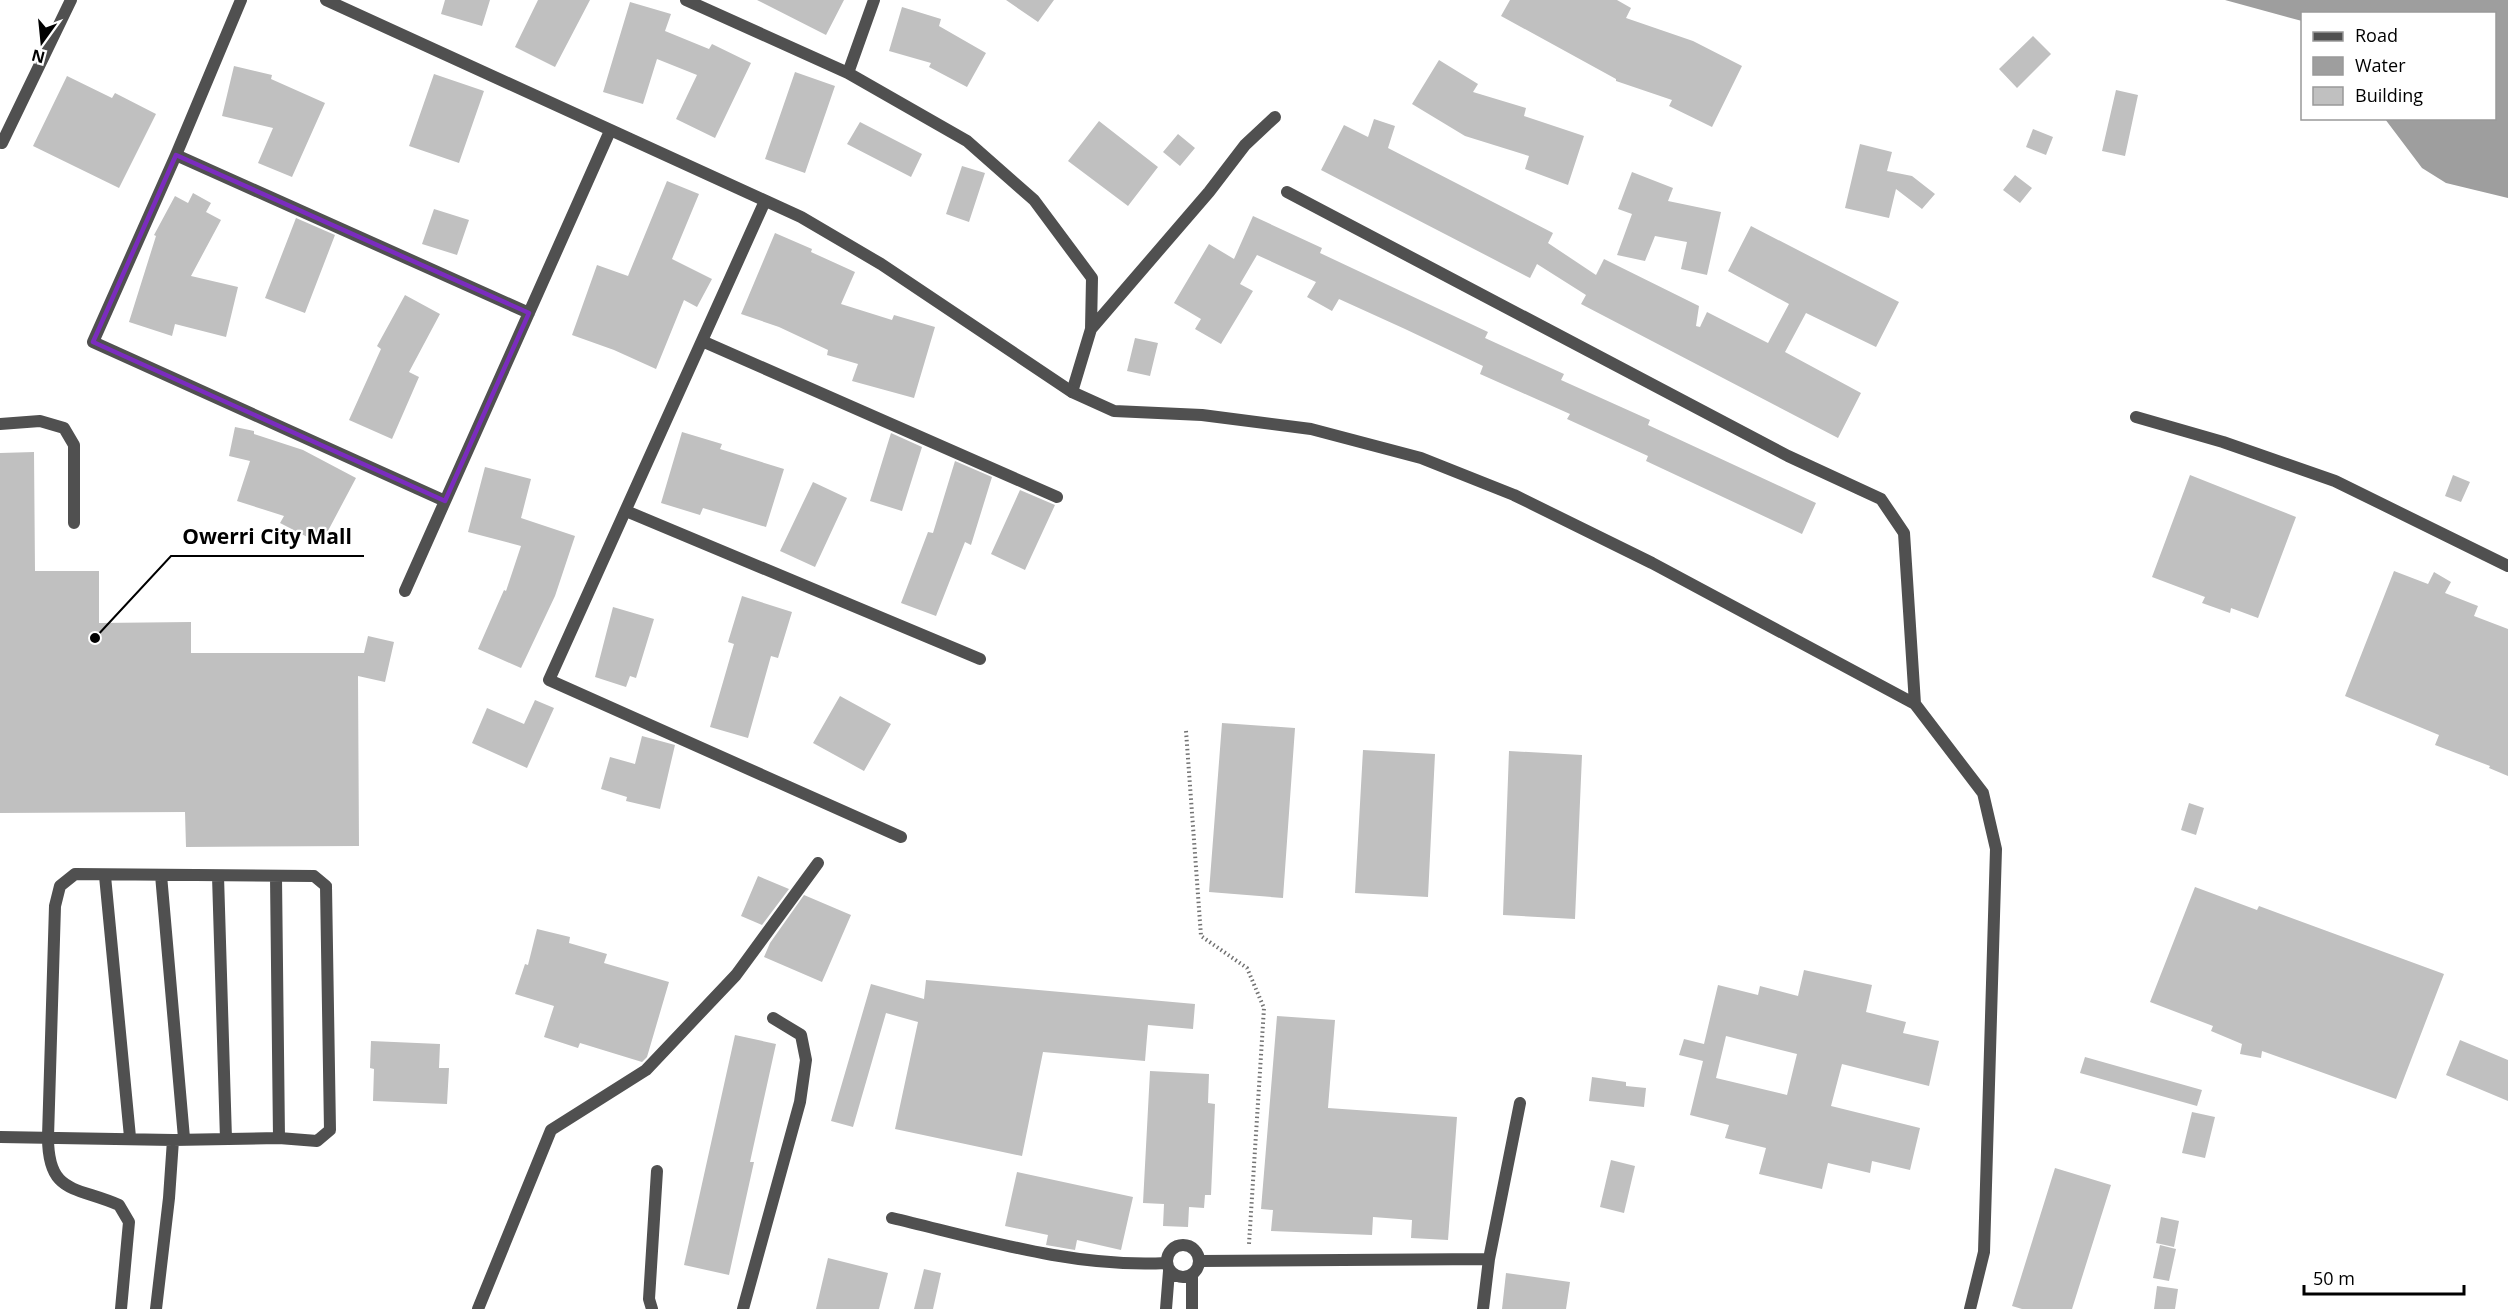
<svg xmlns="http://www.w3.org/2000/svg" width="2508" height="1309" font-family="'Open Sans',sans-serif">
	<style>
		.water { fill: #9e9e9e }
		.building { fill: #c0c0c0; fill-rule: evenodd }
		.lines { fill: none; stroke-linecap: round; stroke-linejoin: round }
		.path { stroke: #727272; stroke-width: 4; stroke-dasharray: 1.5 3; stroke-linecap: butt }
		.lane { stroke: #505050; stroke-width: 12 }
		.street { stroke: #505050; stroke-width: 12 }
		.marked { fill: none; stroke: #7b2cbf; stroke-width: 4.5; stroke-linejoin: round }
		.leader { fill: none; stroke: #000; stroke-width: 2 }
		.callout-dot { fill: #000; stroke: #fff; stroke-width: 2 }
		.callout-label { font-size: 21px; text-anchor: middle; font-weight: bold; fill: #000; stroke: #fff; stroke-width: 4.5; stroke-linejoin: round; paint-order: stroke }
	</style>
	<rect width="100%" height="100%" fill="#fff"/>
	<path class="water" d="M2225,0H2508V198L2446,183L2422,168L2385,119L2494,118V14H2302V21Z"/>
	<path class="building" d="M445,0H490L482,26L441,14Z
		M538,0H590L555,67L515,47Z
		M757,0H844L826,35Z
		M1006,0H1054L1038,22Z
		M1510,0H1617L1631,8L1626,18L1693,41L1742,66L1712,127L1669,106L1672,100L1616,81V79L1501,16Z
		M630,2L671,14L665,31L709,49L712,44L751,63L715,138L676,119L697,75L657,59L643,104L603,92Z
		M902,7L941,19L939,26L986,53L967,87L929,67L931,63L889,51Z
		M2033,36L2051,54L2017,88L1999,69Z
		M1439,60L1478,84L1473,92L1526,108L1524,116L1584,136L1568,185L1525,169L1529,156L1465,136L1412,104Z
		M234,66L272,75L271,79L325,103L292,177L258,163L273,128L222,116Z
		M795,72L835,86L805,173L765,159Z
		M434,74L484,91L459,163L409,146Z
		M67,76L112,98L115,93L156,114L119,188L33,146Z
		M2116,90L2138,95L2125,156L2102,151Z
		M1374,119L1395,126L1388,148L1553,233L1548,243L1596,275L1604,259L1699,306L1696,326L1700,327L1707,312L1768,343L1789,304L1728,271L1751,226L1899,302L1876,347L1806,313L1785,352L1861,393L1838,438L1581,304L1586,295L1537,264L1530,278L1321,170L1344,125L1368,137Z
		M1099,121L1158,167L1128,206L1068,161Z
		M860,122L922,154L911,177L847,144Z
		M2033,129L2053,137L2046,155L2026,147Z
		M1178,134L1195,148L1180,166L1163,152Z
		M1860,144L1892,152L1887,171L1912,176L1935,194L1922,209L1896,189L1889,218L1845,208Z
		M962,166L985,173L969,222L946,214Z
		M1632,172L1673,188L1668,201L1721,212L1707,275L1681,269L1687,242L1655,236L1645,261L1617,255L1632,214L1618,209Z
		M2015,175L2032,188L2020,203L2003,190Z
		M667,181L699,194L672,259L712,279L697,307L684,300L656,369L614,350L572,335L597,265L628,276Z
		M193,193L211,203L206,212L221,220L191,276L238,287L226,337L175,324L172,336L129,322L156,236L154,235L175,196L188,203Z
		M434,209L469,220L457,255L422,244Z
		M1253,216L1322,248L1320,253L1488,332L1485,338L1564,374L1561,380L1650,420L1648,425L1816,503L1802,534L1646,461L1648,456L1567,419L1570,414L1480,374L1483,366L1405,329L1339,299L1332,311L1307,297L1316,282L1257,255L1240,284L1253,291L1221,344L1195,329L1201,319L1174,303L1209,244L1234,259Z
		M296,218L335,235L305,313L265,298Z
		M775,233L812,249L811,252L855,272L841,304L892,320L894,315L935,327L914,398L852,381L858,364L827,355L828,350L779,327L741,314Z
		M405,295L440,314L409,372L419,377L392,439L349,420L381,349L377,346Z
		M1135,338L1158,343L1150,376L1127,371Z
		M235,427L254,431V434L303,450L356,478L321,544L280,523L284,516L237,501L250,461L229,456Z
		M682,432L722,444L720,449L784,469L766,527L703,508L700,515L661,503Z
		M891,433L922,447L902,511L870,501Z
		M34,452L35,571H99V623L191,622V653H364L368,636L394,642L385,682L358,676L359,846L186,847L185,812L0,813V453Z
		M955,461L992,477L971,545L965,542L936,616L901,603L928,532L933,533Z
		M485,467L531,479L521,518L575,536L555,596L521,668L478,649L504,590L506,591L521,546L468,532Z
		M2190,475L2296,517L2258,618L2231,608L2230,613L2202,603L2205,597L2152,577Z
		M2453,475L2470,482L2461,502L2445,496Z
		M813,482L847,498L815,567L780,551Z
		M1020,490L1055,505L1025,570L991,554Z
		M2394,571L2428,584L2434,572L2451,582L2445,593L2478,606L2474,616L2508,629V776L2489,768L2490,766L2435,745L2439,735L2345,696Z
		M742,596L792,612L778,658L771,656L748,738L710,727L734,644L728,642Z
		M613,607L654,619L636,678L630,676L626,687L595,677Z
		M840,696L891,724L864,771L813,743Z
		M535,700L554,708L527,768L472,743L487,708L524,724Z
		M1222,723L1295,728L1283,898L1209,892Z
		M642,736L675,745L660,809L626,801L627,797L601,789L610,757L635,764Z
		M1363,750L1435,754L1428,897L1355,893Z
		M1509,751L1582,755L1575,919L1503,915Z
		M2189,803L2204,808L2196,835L2181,830Z
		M758,876L789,889L762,925L741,916Z
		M2195,887L2257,910L2259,906L2444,974L2396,1099L2262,1051L2261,1058L2240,1054L2242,1044L2211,1031L2213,1026L2150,1002Z
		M804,895L851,915L822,982L764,957L770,943Z
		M537,929L570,937L569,943L607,954L604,963L669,982L647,1057L642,1062L580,1043L578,1048L544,1037L554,1006L515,994L525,964L528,965Z
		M1804,970L1872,985L1866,1012L1906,1022L1903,1033L1939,1041L1929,1086L1842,1064L1831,1106L1920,1128L1910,1170L1872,1161L1870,1173L1828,1163L1822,1189L1759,1174L1766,1148L1725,1138L1729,1125L1690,1115L1703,1061L1679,1055L1684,1039L1704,1044L1718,985L1758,995L1760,986L1798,996ZM1726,1036L1797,1054L1787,1095L1716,1078Z
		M926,980L1195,1004L1193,1029L1148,1025L1145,1061L1043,1052L1022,1156L895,1129L918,1022L886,1013L853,1127L831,1121L871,984L924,999Z
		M1277,1016L1335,1020L1328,1108L1457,1117L1448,1240L1411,1238L1412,1220L1373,1217L1372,1235L1271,1231L1273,1210L1261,1209Z
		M735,1035L776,1044L750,1162H754L729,1275L684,1265Z
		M2460,1040L2508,1060V1101L2446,1075Z
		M371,1041L440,1044L439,1068H449L447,1104L373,1101L374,1069L370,1068Z
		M2085,1057L2202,1090L2197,1106L2080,1073Z
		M1150,1071L1209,1074L1208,1103L1215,1104L1211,1195H1205L1204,1208L1189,1207L1188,1227L1163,1226L1164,1204L1143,1203Z
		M1592,1077L1626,1082V1086L1646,1088L1644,1107L1589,1101Z
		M2192,1112L2215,1117L2205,1158L2182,1153Z
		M1611,1160L1635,1166L1624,1213L1600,1207Z
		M2055,1168L2111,1185L2072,1309H2022L2012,1306Z
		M1017,1172L1133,1197L1121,1250L1077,1240L1075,1250L1046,1245L1048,1235L1005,1226Z
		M2161,1217L2179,1221L2174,1247L2156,1243Z
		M2160,1245L2176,1249L2169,1281L2153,1278Z
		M828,1258L888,1273L879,1309H816Z
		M924,1269L941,1273L933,1309H914Z
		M1506,1273L1570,1282L1566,1309H1502Z
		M2157,1286L2178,1289L2175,1309H2154Z"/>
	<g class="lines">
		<path class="path" d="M1186,731L1201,936L1247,968L1264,1008L1249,1244"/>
		<path class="lane" d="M686,0L848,73L967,141L1034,200L1092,278L1091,329L1072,392
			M848,73L874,0
			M1091,329L1209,192L1245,145L1275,117
			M0,424L40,421L64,428L74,445V523
			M161,875L184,1138
			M105,876L130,1137
			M218,876L226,1139
			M276,877L279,1138
			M0,1137L173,1140L279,1138L317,1141L330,1130L326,886L314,876L75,874L60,886L55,906L48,1137C48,1195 76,1186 119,1205L129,1222L121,1309
			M892,1218C981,1239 1073,1268 1166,1263
			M1167 1261a16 16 0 1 1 32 0a16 16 0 1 1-32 0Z
			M1200,1261L1489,1259L1520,1103
			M1192,1275V1309
			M156,1309L169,1198L173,1140
			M478,1309L551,1130L646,1070L736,975L818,863
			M652,1309L649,1299L657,1171
			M743,1309L800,1102L806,1060L801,1035L773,1018
			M1166,1309L1169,1271
			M1483,1309L1489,1259"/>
		<path class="street" d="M241,0L176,155L93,342L445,501
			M326,0L801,217L881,264L1072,392L1114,411L1202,415L1311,429L1421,458L1514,495L1652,563L1915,704L1983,793L1996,849L1984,1252L1970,1309
			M2,143L71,0
			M176,155L529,313
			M1287,192L1788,456L1881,499L1904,533L1915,704
			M765,201L549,680L901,837
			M702,341L1057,497
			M2136,417L2223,442L2335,481L2508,566
			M626,511L980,659
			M405,591L610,131"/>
	</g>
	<path class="marked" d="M176,155L529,313L445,501L93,342Z"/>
	<path class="leader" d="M95 638L171 556H364"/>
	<circle class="callout-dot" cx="95" cy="638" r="6"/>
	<g class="callout-label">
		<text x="267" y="544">Owerri City Mall</text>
	</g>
	<rect x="2301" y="12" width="195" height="108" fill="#ffffff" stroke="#999999" stroke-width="1.5"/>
	<rect x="2313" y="32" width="30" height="9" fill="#505050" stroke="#999999" stroke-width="1.5"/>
	<text x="2355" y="42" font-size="18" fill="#000000">Road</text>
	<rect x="2313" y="57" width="30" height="18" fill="#9e9e9e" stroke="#999999" stroke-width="1.5"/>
	<text x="2355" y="72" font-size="18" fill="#000000">Water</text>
	<rect x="2313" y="87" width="30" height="18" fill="#c0c0c0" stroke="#999999" stroke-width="1.5"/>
	<text x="2355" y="102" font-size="18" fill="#000000">Building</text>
	<g transform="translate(42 42) rotate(195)" stroke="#ffffff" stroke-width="4.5" paint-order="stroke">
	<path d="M0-4.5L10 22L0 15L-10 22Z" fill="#000000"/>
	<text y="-9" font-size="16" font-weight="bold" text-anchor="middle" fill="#000000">N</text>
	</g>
	<path d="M2304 1285v9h160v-9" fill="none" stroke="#000000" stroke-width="3"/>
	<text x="2313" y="1285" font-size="18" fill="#000000" stroke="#ffffff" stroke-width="4.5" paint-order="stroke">50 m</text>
</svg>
